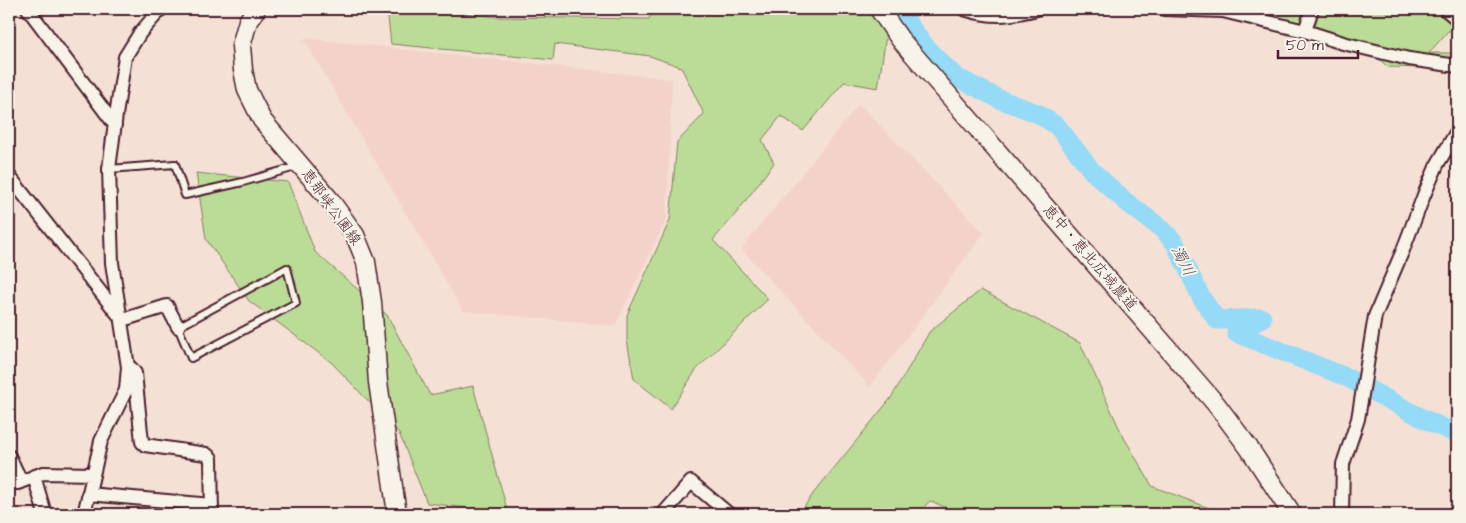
<svg xmlns="http://www.w3.org/2000/svg" width="1466" height="523" font-family="'Architects Daughter','Klee One',sans-serif">
	<style>
		.built { fill: #f3d3c9 }
		.green { fill: #bbdc96; stroke: #827e60 }
		.lines { fill: none; stroke-linecap: round; stroke-linejoin: round }
		.river { stroke: #95daf6; stroke-width: 19 }
		.lane-casing { stroke: #4a1f2b; stroke-width: 10 }
		.street-casing { stroke: #4a1f2b; stroke-width: 16 }
		.secondary-casing { stroke: #4a1f2b; stroke-width: 21 }
		.lane { stroke: #f7f3e8; stroke-width: 6 }
		.street { stroke: #f7f3e8; stroke-width: 12 }
		.secondary { stroke: #f7f3e8; stroke-width: 18 }
		.labels { text-anchor: middle; dominant-baseline: central; stroke-width: 4; stroke-linejoin: round; paint-order: stroke }
		.street-label { font-size: 15px; fill: #4a1f2b; stroke: #f7f3e8 }
		.water-label { font-size: 16px; font-style: italic; fill: #5d4e5e; stroke: #f7f3e8 }
	</style>
	<rect width="100%" height="100%" fill="#f5e0d6"/>
	<filter id="ink" filterUnits="userSpaceOnUse"><feTurbulence type="fractalNoise" baseFrequency=".02" numOctaves="2"/><feDisplacementMap in="SourceGraphic" scale="10" xChannelSelector="R" yChannelSelector="G"/><feConvolveMatrix kernelMatrix="1 2 1 2 8 2 1 2 1" color-interpolation-filters="sRGB"/></filter>
	<g filter="url(#ink)">
		<path class="built" d="M303,38L672,79L667,218L615,326L463,311Z
			M859,104L984,233L870,387L741,249Z"/>
		<path class="green" d="M387,9H432L497,17L649,19L653,9H903L886,36L878,88L844,82L803,131L781,116L762,140L774,163L734,216L713,240L768,299L696,370L671,409L634,379L627,340V315L670,220L677,142L704,114L681,67L650,56L555,44L553,60L391,44Z
			M1279,9H1388L1390,11L1397,9H1452L1457,23V30L1448,31L1429,53H1457V69L1388,67L1379,59L1351,49L1319,29L1292,34L1273,27L1281,14Z
			M196,173L288,182L315,252L387,315L430,395L473,386L508,513L427,503L399,433L332,363L249,301L206,239Z
			M981,290L1080,343L1122,434L1152,486L1224,514H962L930,501L917,514H799L813,494L891,398L930,331Z"/>
		<g class="lines">
			<path class="river" d="M902,9L909,25L930,52L956,77L999,99L1039,114L1058,127L1092,171L1125,201L1163,230L1175,243L1201,297L1217,320L1262,318L1236,333L1346,377L1424,419L1457,434"/>
			<g class="lane-casing">
				<path id="lane" d="M109,169L175,164L185,195L243,182L299,166
					M287,268L296,303L191,358L178,327Z"/>
			</g>
			<g class="street-casing">
				<path id="street" d="M28,9L115,125
					M964,9C993,18 1008,16 1037,9
					M1164,9L1223,11L1305,31L1343,43L1409,59L1457,66
					M1445,9L1457,19
					M1305,31L1312,9
					M9,176L121,318
					M122,320L167,306L178,327
					M131,368L135,373L142,442L145,445L206,454L211,458L212,514
					M9,456L21,481
					M34,476L45,514
					M9,483H18L43,473L93,474
					M88,494L212,505
					M84,514L101,441L126,390L128,367L112,263L109,169L116,115L125,57L140,33L161,9
					M663,514L691,482L729,514
					M1342,514L1343,464L1358,419L1375,316L1403,250L1424,195L1437,165L1457,131"/>
			</g>
			<g class="secondary-casing">
				<path id="secondary" d="M256,9L248,21L241,46L243,70L247,90L262,120L330,200L355,235L366,262L372,302L378,382L397,514
					M879,9L900,39L1216,404L1249,448L1292,514"/>
			</g>
			<use href="#lane" class="lane"/>
			<use href="#street" class="street"/>
			<use href="#secondary" class="secondary"/>
		</g>
	</g>
	<g class="labels">
		<g class="street-label">
			<text transform="translate(331 207) rotate(54)">恵那峡公園線</text>
			<text transform="translate(1090 258) rotate(49)">恵中・恵北広域農道</text>
		</g>
		<g class="water-label">
			<text transform="translate(1183 261) rotate(63)">濁川</text>
		</g>
	</g>
	<rect width="1466" height="523" fill="none" stroke="#f7f3e8" stroke-width="30"/>
	<rect x="15" y="15" width="1436" height="493" fill="none" stroke="#4a1f2b" stroke-width="2" filter="url(#ink)"/>
	<path d="M1278 50v8h80v-8" fill="none" stroke="#4a1f2b" stroke-width="2.5"/>
	<text x="1286" y="50" font-size="15" fill="#4a1f2b" stroke="#f7f3e8" stroke-width="4" paint-order="stroke">50 m</text>
</svg>
